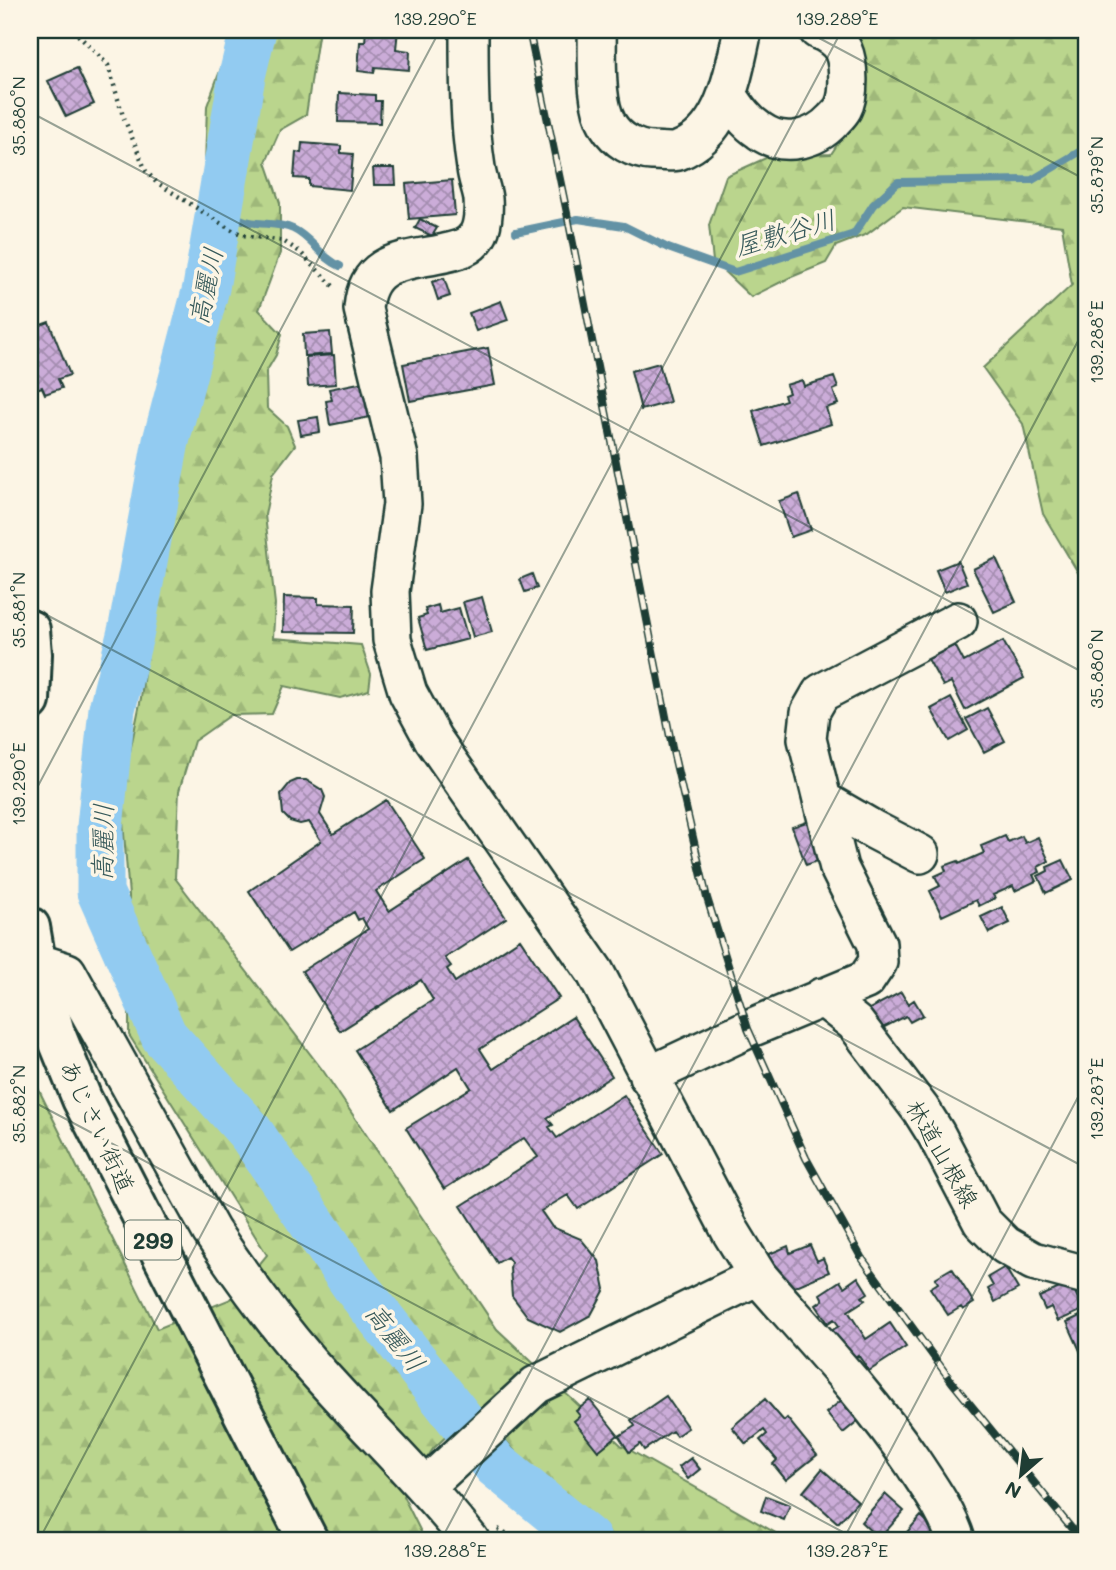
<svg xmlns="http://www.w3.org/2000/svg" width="1116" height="1570" font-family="Mali,'Klee One',sans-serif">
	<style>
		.forest { fill: url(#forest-firs); stroke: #6c8960; stroke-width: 2 }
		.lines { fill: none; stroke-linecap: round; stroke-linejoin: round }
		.stream { stroke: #6492a5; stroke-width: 8 }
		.river { stroke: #92cbf1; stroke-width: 47 }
		.building { fill: url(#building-cross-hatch); stroke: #1f3d34; stroke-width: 2 }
		.minor-casing { stroke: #1f3d34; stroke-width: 42 }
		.highway-casing { stroke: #1f3d34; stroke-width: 44 }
		.path { stroke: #1f3d34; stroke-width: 4.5; stroke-dasharray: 2 5; stroke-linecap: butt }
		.minor { stroke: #fcf5e5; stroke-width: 37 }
		.highway { stroke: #fcf5e5; stroke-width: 38 }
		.rail-casing { stroke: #1f3d34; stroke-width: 8 }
		.rail { stroke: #fcf5e5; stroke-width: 5; stroke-dasharray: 16; stroke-linecap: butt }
		.ticks { fill: none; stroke: #1f3d34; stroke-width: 2; stroke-opacity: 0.45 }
		.labels { text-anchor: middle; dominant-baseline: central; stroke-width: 7; stroke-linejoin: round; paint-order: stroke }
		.shield { fill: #fcf5e5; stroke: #617469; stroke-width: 2 }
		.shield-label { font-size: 23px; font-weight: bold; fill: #1f3d34 }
		.street-label { font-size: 24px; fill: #1f3d34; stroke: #fcf5e5 }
		.water-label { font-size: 26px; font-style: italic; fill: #36595a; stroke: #fcf5e5 }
		.neatline { fill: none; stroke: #1f3d34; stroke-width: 2.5 }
		.ticks-label { font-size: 18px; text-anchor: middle; fill: #1f3d34 }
	</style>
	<defs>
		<pattern id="forest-firs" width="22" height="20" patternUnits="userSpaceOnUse" patternTransform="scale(1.75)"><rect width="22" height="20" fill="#bad58d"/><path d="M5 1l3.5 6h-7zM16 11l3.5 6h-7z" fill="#9fb87a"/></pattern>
		<pattern id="building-cross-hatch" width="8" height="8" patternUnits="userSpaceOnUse" patternTransform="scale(1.75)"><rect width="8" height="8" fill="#cbacd8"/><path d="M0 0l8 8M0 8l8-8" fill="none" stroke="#a48db0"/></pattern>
	</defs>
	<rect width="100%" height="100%" fill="#fcf5e5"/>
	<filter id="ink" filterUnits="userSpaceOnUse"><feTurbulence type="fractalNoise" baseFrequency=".0143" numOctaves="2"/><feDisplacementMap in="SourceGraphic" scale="14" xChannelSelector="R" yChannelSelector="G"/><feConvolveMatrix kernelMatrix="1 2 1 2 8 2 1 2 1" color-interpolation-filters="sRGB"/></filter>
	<g filter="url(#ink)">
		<path class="forest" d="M235,30H319L306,115L280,130L266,162L280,203V253L259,310L282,334L276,355L266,372L267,408L287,426L295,445L273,474L265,515L275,604L273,638L361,645L371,674L369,690L340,698L284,686L272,714L231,715L194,741L179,791L175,878L324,1072L497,1329L621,1445L788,1540H619L611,1537L525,1463L477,1407L433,1449L403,1496L425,1540H30V1072L157,1329L231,1299L267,1255L129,1035V896L121,796L141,698L161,533L178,450L211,341L202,251L207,106Z
			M838,30H1086V586L1043,514L1023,424L983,368L1072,285L1062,226L903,207L867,234L836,246L826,263L789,278L751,297L713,261L709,225L726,176L768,157L831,154L849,127Z"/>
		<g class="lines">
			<path class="stream" d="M219,209C229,214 239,220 250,222C265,225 278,222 293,229C311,237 321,258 340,266
				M516,232L578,219L624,226L668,248L735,272L854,234L873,205L898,182L1032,180L1086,148"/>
			<path class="river" d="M253,30L242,76L206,288L166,441L132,627L112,709L100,827V892L164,1036L250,1132L354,1284L496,1465L588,1540"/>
		</g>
		<path class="building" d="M366,30H398L396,49L410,51L409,70L375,67L374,73L358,71L360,42H365Z
			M77,68L94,104L66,117L48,81Z
			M339,93L375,95V101H381L380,123L338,122Z
			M302,143L341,146V153L353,154L350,190L309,186V179L294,178L296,152L301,153Z
			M373,168H395L396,185H374Z
			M452,180L455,215L409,219L406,184Z
			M420,219L437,228L432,236L415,228Z
			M444,278L450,296L438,300L432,282Z
			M501,301L508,320L476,331L469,313Z
			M49,322L70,375L58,379L62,388L45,394L42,387L30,391V329Z
			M330,332L332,354L304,356L303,334Z
			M488,348L495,385L410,401L403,364Z
			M334,355L336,384L308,386L306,357Z
			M659,363L670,402L641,410L631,371Z
			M834,377L838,388L833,390L838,404L826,408L831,424L764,446L753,411L786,400L784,395L789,393L786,385L802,380L804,386Z
			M369,381L375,416L330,425L326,401L332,400L329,389Z
			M318,417L320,432L301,435L298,420Z
			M799,494L811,530L791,537L779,501Z
			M996,558L1016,602L994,612L973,569Z
			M958,561L967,583L945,592L936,570Z
			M532,574L537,588L525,592L520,579Z
			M284,597L318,598V604L354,605L353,633L283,632Z
			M482,597L492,632L473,637L463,602Z
			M438,605L440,613L459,608L468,639L427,650L418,618L427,615L425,609Z
			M1003,641L1024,678L965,710L951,682L943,686L928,659L955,645L964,662Z
			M951,698L968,730L949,741L931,709Z
			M987,708L1005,741L984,752L966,719Z
			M297,780H306L322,790L325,797L320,814L333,834L386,800L425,859L376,891L389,911L468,860L506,918L445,958L451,966L447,969L455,982L520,939L559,998L480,1049L493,1069L573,1017L612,1076L547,1118L553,1125L549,1127L557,1138L624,1095L663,1154L578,1209L568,1195L541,1211L552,1227L581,1239L599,1261L605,1289L591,1315L560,1332L528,1317L512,1296L510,1268L511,1262L507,1257L497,1263L461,1206L538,1157L524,1138L444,1189L406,1128L471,1088L458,1067L393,1110L355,1050L433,1000L421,980L340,1031L302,971L368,929L362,918L358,920L354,912L289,952L249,891L321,841L309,822L300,824L290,821L283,814L281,794L290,783Z
			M815,819L829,857L806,865L792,827Z
			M1005,836L1008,842L1022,836L1025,843L1038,837L1049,861L1038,867L1040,872L1033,875L1036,881L1015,891L1013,886L993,895L995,898L979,906L976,900L942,916L930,891L940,886L935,876L946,871L944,866L958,861L959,864L984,853L981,846Z
			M1063,860L1073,880L1046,893L1038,876L1048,871L1047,867Z
			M1002,907L1010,923L989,933L981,917Z
			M901,992L908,1004L914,1000L923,1015L910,1022L906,1016L873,1033L862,1013Z
			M810,1245L817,1261L823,1258L829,1272L778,1294L762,1257L788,1246L790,1253Z
			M1005,1267L1018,1289L995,1302L988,1289L993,1286L988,1277Z
			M952,1268L974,1303L963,1310L961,1307L948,1315L930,1288L938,1283L935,1278Z
			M858,1277L868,1293L862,1297L865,1300L848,1311L866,1339L890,1323L906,1347L869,1371L858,1355L846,1363L826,1334L839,1326L834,1319L828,1323L816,1305L823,1300L820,1294L840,1281L844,1287Z
			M1071,1283L1083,1310L1058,1321L1051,1307L1045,1310L1039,1297Z
			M1086,1313V1351L1081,1353L1067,1322Z
			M666,1396L688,1428L676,1436L672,1431L644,1450L640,1444L629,1452L619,1436L635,1426L631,1420Z
			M765,1399L784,1421L787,1418L817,1455L786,1480L773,1464L777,1460L760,1440L767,1434L764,1430L746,1444L732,1427Z
			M843,1399L860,1419L843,1433L826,1413Z
			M590,1400L618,1435L598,1451L574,1421L580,1416L576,1411Z
			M691,1458L700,1469L688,1479L679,1467Z
			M822,1469L858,1501L838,1523L803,1492Z
			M885,1494L904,1511L879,1539L861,1522Z
			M766,1496L790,1505L784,1520L761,1511Z
			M921,1516L936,1530L931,1535L937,1540H900Z"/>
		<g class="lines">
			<g class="minor-casing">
				<path id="minor" d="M597,30C598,56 594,102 608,125C617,140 634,150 652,151C659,151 671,153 678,151C726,133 733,73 743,30
					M728,95C737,109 746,122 760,131C783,148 815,140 833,120C836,117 841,112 843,108C850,95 849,63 843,50C839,41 827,33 818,30
					M822,800L874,830L920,854
					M36,962L67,972L211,1231C241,1276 273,1320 308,1361C361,1422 420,1477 470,1540
					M822,997L855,1023L921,1110L936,1134L982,1222L1005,1245L1033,1261L1086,1275
					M648,1076L748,1029L866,980L878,962L877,944L839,868L807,739L810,712L821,693L958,621
					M758,1276C810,1336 867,1395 912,1461C929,1487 947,1511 956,1540
					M425,1487L536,1385L758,1276L731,1232L595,972L433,739L408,693L392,640L390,591L402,504L399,457L363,309C367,258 405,262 445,253C458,250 469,248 477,236C483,227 484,210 483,199C482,189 477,179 476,168C469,123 469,76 469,30"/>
			</g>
			<g class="highway-casing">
				<path id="highway" d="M30,630L32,654L30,701
					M30,927L36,962L55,1033L82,1099L308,1540"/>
			</g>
			<path class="path" d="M73,30L108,65L123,116L146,171L156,182L228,228L243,235L283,241L300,252L336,289
				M498,1529L519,1540"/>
			<use href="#minor" class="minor"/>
			<use href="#highway" class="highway"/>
			<g class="rail-casing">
				<path id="rail" d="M529,30L567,213L672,747L707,898L748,1029L806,1158L861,1257L952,1382L1081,1540"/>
			</g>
			<use href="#rail" class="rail"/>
		</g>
	</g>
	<path class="ticks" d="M804,30L1086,180M30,45L38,30M30,112L1086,674M30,606L1086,1168M30,801L440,30M30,1100L858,1540M39,1540L842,30M441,1540L1086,326M843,1540L1086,1082"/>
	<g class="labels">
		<rect class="shield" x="125" y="1220.5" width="56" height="39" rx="5"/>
		<g class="shield-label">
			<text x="153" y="1240">299</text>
		</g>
		<g class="street-label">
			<text transform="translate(98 1126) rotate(65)">あじさい街道</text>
			<text transform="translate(943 1153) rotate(60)">林道山根線</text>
		</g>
		<g class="water-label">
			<text transform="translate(785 232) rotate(-16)">屋敷谷川</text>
			<text transform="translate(205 286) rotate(-78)">高麗川</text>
			<text transform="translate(102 842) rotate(-89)">高麗川</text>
			<text transform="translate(396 1337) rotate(52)">高麗川</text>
		</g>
	</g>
	<rect width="1116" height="1570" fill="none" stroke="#fcf5e5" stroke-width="77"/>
	<g transform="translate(1021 1475) rotate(208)" stroke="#fcf5e5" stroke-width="5" paint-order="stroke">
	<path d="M0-5L12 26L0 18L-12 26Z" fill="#1f3d34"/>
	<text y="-10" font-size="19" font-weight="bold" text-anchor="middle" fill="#1f3d34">N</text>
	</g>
	<rect x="38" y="38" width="1040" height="1494" class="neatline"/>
	<g class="ticks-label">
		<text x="435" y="25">139.290°E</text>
		<text x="837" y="25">139.289°E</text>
		<text transform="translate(19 116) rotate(-90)" y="6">35.880°N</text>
		<text transform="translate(1097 175) rotate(-90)" y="6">35.879°N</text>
		<text transform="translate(1097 342) rotate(-90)" y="6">139.288°E</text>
		<text transform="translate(19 610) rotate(-90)" y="6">35.881°N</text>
		<text transform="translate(1097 669) rotate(-90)" y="6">35.880°N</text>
		<text transform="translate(19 784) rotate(-90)" y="6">139.290°E</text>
		<text transform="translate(1097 1099) rotate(-90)" y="6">139.287°E</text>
		<text transform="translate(19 1104) rotate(-90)" y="6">35.882°N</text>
		<text x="445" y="1557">139.288°E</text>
		<text x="847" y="1557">139.287°E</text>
	</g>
</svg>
